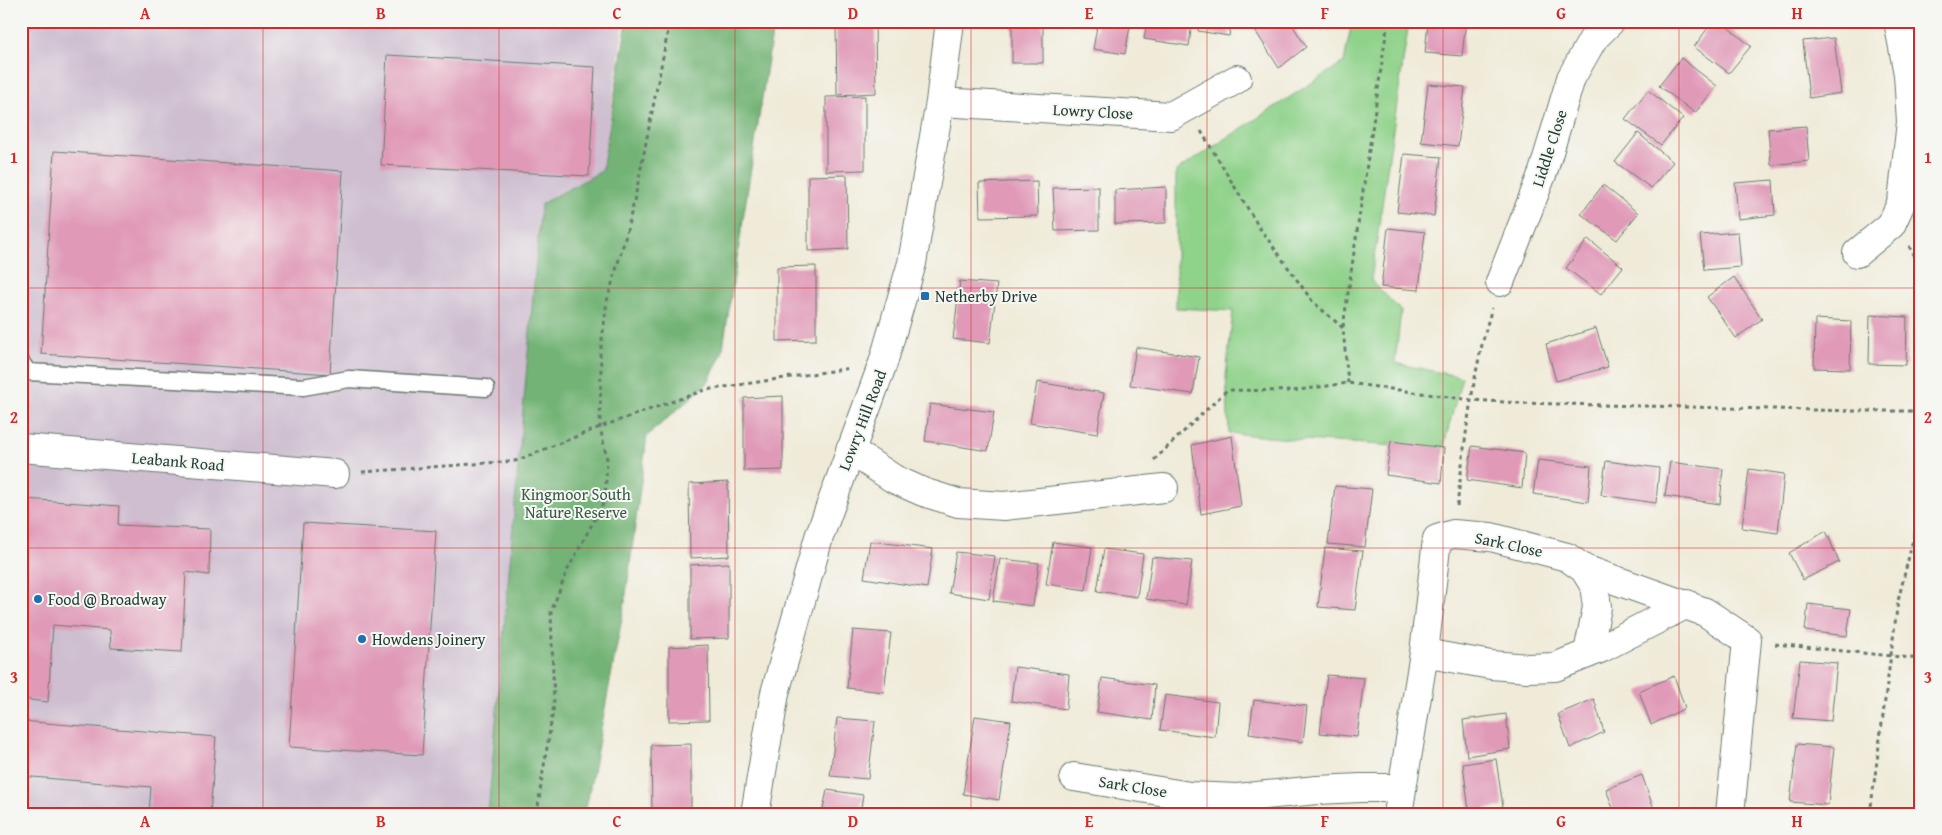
<svg xmlns="http://www.w3.org/2000/svg" width="1942" height="835" font-family="'Gentium Book Plus',serif">
	<style>
		.industrial { fill: #cebed0 }
		.green { fill: #8fd28a; stroke: #57885f }
		.forest { fill: #73b476; stroke: #497855 }
		.building { fill: #e09ab8 }
		.lines { fill: none; stroke-linecap: round; stroke-linejoin: round }
		.lane-casing { stroke: #687a6e; stroke-width: 19 }
		.street-casing { stroke: #687a6e; stroke-width: 30 }
		.path { stroke: #687a6e; stroke-width: 3; stroke-dasharray: 4 4; stroke-linecap: butt }
		.lane { stroke: #fff; stroke-width: 16 }
		.street { stroke: #fff; stroke-width: 28 }
		.grid { fill: none; stroke: #d62828; stroke-width: 1; stroke-opacity: 0.55 }
		.poi-dot { fill: #1f6fb2; stroke: #f6f6f2; stroke-width: 2 }
		.labels { text-anchor: middle; dominant-baseline: central; stroke-width: 4; stroke-linejoin: round; paint-order: stroke }
		.street-label { font-size: 16px; fill: #1f3d34; stroke: #f6f6f2 }
		.poi-label { font-size: 16px; fill: #1f3d34; stroke: #f6f6f2; text-anchor: start }
		.park-label { font-size: 16px; fill: #355b45; stroke: #f6f6f2 }
		.neatline { fill: none; stroke: #d62828; stroke-width: 2 }
		.grid-label { font-size: 16px; text-anchor: middle; font-weight: bold; fill: #d62828 }
	</style>
	<rect width="100%" height="100%" fill="#f6f6f2"/>
	<filter id="ink" filterUnits="userSpaceOnUse"><feTurbulence type="fractalNoise" baseFrequency=".02" numOctaves="2"/><feDisplacementMap in="SourceGraphic" scale="10" xChannelSelector="R" yChannelSelector="G"/><feConvolveMatrix kernelMatrix="1 2 1 2 8 2 1 2 1" color-interpolation-filters="sRGB"/></filter>
	<filter id="wash" filterUnits="userSpaceOnUse"><feTurbulence type="fractalNoise" baseFrequency=".0096" numOctaves="4" result="noise"/><feDisplacementMap in="SourceGraphic" scale="20" xChannelSelector="R" yChannelSelector="G"/><feGaussianBlur stdDeviation="1.12" result="paint"/><feColorMatrix in="noise" values="0 0 0 0 0 0 0 0 0 0 0 0 0 0 0 0 0 1.4 0 .05"/><feComposite in="paint" operator="in"/></filter>
	<g filter="url(#wash)">
		<rect width="100%" height="100%" fill="#f0ebd9"/>
		<path class="industrial" d="M21,21H624L602,171L541,204L488,814H21Z"/>
		<path class="green" d="M1352,21H1409L1371,280L1401,311L1395,363L1462,377L1443,449L1289,439L1229,433L1226,376L1233,311L1176,308V171L1344,62Z"/>
		<path class="forest" d="M627,21H774L722,354L707,384L647,436L625,602L585,814H488L541,204L602,171Z"/>
		<g id="blocks">
			<path class="building" d="M836,21H875L876,93L837,95Z
				M1012,21H1043V63H1012Z
				M1098,21H1131L1125,54L1093,49Z
				M1147,21H1192L1189,46L1144,39Z
				M1199,21H1232L1229,36L1198,31Z
				M1249,21H1290L1306,47L1279,68Z
				M1428,21H1466L1462,56L1425,53Z
				M1713,21H1720L1751,46L1729,73L1694,47Z
				M1798,21H1830L1831,23L1799,28Z
				M1834,38L1841,93L1809,98L1803,41Z
				M387,55L595,67L589,176L381,165Z
				M1681,58L1717,86L1695,113L1659,86Z
				M1428,84L1465,87L1458,146L1421,142Z
				M1648,90L1683,118L1661,145L1625,119Z
				M865,96V170L826,171V97Z
				M1806,126L1809,161L1771,165L1768,129Z
				M1638,133L1673,162L1651,188L1615,162Z
				M54,151L343,171L330,374L41,354Z
				M1404,154L1441,157L1434,216L1397,212Z
				M847,175L848,249L808,251V176Z
				M1773,180L1775,215L1738,219L1735,183Z
				M1037,181L1038,216L980,217L979,183Z
				M1603,185L1638,213L1617,240L1581,214Z
				M1099,187V230L1055,231L1053,188Z
				M1166,187V223L1115,224V190Z
				M1388,228L1425,232L1419,290L1381,287Z
				M1738,232L1741,267L1704,270L1700,235Z
				M1588,239L1623,267L1601,294L1566,268Z
				M816,266V340L777,341V267Z
				M1734,277L1762,319L1736,338L1707,297Z
				M960,281L997,284L990,343L953,339Z
				M1870,315L1907,317L1906,365L1869,364Z
				M1815,319L1851,321L1850,369L1814,368Z
				M1596,328L1608,367L1556,381L1546,344Z
				M1136,347L1199,357L1193,394L1130,385Z
				M1037,382L1104,393L1097,434L1030,423Z
				M783,396V470L744,471V398Z
				M930,404L994,412L988,451L925,441Z
				M1232,436L1241,506L1201,514L1192,445Z
				M1391,441L1444,448L1441,483L1386,475Z
				M1472,446L1525,453L1522,488L1467,480Z
				M1538,460L1591,466L1588,502L1533,494Z
				M1606,461L1659,468L1656,503L1601,495Z
				M1670,462L1723,469L1720,504L1665,496Z
				M1749,469L1784,474L1778,533L1742,528Z
				M728,482L729,556L690,558L689,484Z
				M1335,486L1372,489L1365,547L1328,544Z
				M26,499L119,506L118,525L210,529L209,575L186,572L182,652L111,648L110,630L53,625L48,702L21,699V572Z
				M303,523L436,531L422,755L289,747Z
				M1826,531L1839,562L1803,580L1789,553Z
				M870,541L933,549L927,588L864,578Z
				M1053,542L1092,547L1086,590L1046,584Z
				M1325,548L1363,551L1355,610L1318,607Z
				M1104,549L1143,554L1137,597L1097,591Z
				M956,552L995,556L989,599L949,593Z
				M1152,557L1192,561L1186,605L1146,599Z
				M1000,559L1039,563L1033,606L993,601Z
				M729,563V638L690,639V565Z
				M1808,604L1851,609L1847,636L1805,631Z
				M853,630L891,633L884,692L847,688Z
				M708,645L709,720L669,721V647Z
				M1800,660L1837,663L1831,721L1793,718Z
				M1015,667L1069,674L1066,709L1011,701Z
				M1327,675L1364,678L1357,737L1320,733Z
				M1674,676L1685,708L1651,725L1639,691Z
				M1102,678L1155,685L1152,720L1097,712Z
				M1165,695L1218,702L1215,737L1160,730Z
				M1594,699L1604,732L1570,748L1558,714Z
				M1254,700L1307,706L1303,742L1249,734Z
				M1506,714L1510,749L1467,756L1463,720Z
				M975,716L1011,721L999,800L963,794Z
				M837,718L875,721L868,779L830,776Z
				M21,721L216,737L210,814H149L151,787L21,776Z
				M691,744V814H652L651,745Z
				M1797,744L1834,747L1828,805L1790,802Z
				M1496,759L1503,807L1469,811L1463,764Z
				M1642,775L1653,807L1639,814H1615L1606,789Z
				M827,790L863,795L860,814H822Z
				M1788,809L1825,812V814H1787Z"/>
		</g>
	</g>
	<g filter="url(#ink)">
		<use href="#blocks" fill-opacity="0" stroke="#687a6e" stroke-width="1"/>
		<g class="lines">
			<g class="lane-casing">
				<path id="lane" d="M21,362L28,372L303,387L349,379L486,388"/>
			</g>
			<g class="street-casing">
				<path id="street" d="M940,102L1171,116L1237,79
					M1857,253L1891,225L1902,201L1911,122L1908,74L1898,21
					M1500,282L1543,172L1571,78L1593,39L1611,21
					M21,448L335,474
					M850,450L894,479L923,492L958,503L1004,506L1164,488
					M1584,569L1594,585L1597,607L1588,653
					M1424,653L1491,665L1528,668L1555,667L1602,648L1687,604
					M1074,777L1190,796L1237,798L1317,790L1361,788H1402
					M755,814L775,693L819,537L883,363L912,263L940,102L950,21
					M1398,814L1424,653L1437,539L1453,534L1491,537L1567,557L1584,569L1705,612L1747,640L1730,814"/>
			</g>
			<path class="path" d="M1201,131L1259,227L1313,302L1343,328L1348,383
				M1909,246L1921,267
				M1343,327L1388,21
				M1154,460L1227,390L1292,391L1348,383L1471,400L1518,403L1856,411H1921
				M362,472L515,461L600,427L705,390L851,368
				M1457,506C1465,440 1472,373 1492,308
				M1775,644L1921,659
				M537,814L542,778L554,705L551,612L567,571L605,500L607,459L600,427L601,366L600,355L607,301L626,235L637,188L670,21
				M1870,814L1898,601L1921,507"/>
			<use href="#lane" class="lane"/>
			<use href="#street" class="street"/>
		</g>
	</g>
	<path class="grid" d="M263,21V814M499,21V814M735,21V814M971,21V814M1207,21V814M1443,21V814M1679,21V814M21,288H1921M21,548H1921"/>
	<g class="poi-dot">
		<rect x="920" y="291" width="10" height="10" rx="2.5"/>
		<circle cx="38" cy="599" r="5"/>
		<circle cx="362" cy="639" r="5"/>
	</g>
	<g class="labels">
		<g class="street-label">
			<text transform="translate(1093 111) rotate(3)">Lowry Close</text>
			<text transform="translate(1549 148) rotate(-72)">Liddle Close</text>
			<text transform="translate(862 420) rotate(-69)">Lowry Hill Road</text>
			<text transform="translate(178 461) rotate(5)">Leabank Road</text>
			<text transform="translate(1509 544) rotate(12)">Sark Close</text>
			<text transform="translate(1133 786) rotate(9)">Sark Close</text>
		</g>
		<g class="poi-label">
			<text x="935" y="296">Netherby Drive</text>
			<text x="48" y="599">Food @ Broadway</text>
			<text x="372" y="639">Howdens Joinery</text>
		</g>
		<g class="park-label">
			<text x="576" y="494">Kingmoor South<tspan x="576" dy="18">Nature Reserve</tspan></text>
		</g>
	</g>
	<rect width="1942" height="835" fill="none" stroke="#f6f6f2" stroke-width="55"/>
	<rect x="28" y="28" width="1886" height="780" class="neatline"/>
	<g class="grid-label">
		<text x="145" y="19">A</text>
		<text x="381" y="19">B</text>
		<text x="617" y="19">C</text>
		<text x="853" y="19">D</text>
		<text x="1089" y="19">E</text>
		<text x="1325" y="19">F</text>
		<text x="1561" y="19">G</text>
		<text x="1797" y="19">H</text>
		<text x="14" y="163">1</text>
		<text x="1928" y="163">1</text>
		<text x="14" y="423">2</text>
		<text x="1928" y="423">2</text>
		<text x="14" y="683">3</text>
		<text x="1928" y="683">3</text>
		<text x="145" y="827">A</text>
		<text x="381" y="827">B</text>
		<text x="617" y="827">C</text>
		<text x="853" y="827">D</text>
		<text x="1089" y="827">E</text>
		<text x="1325" y="827">F</text>
		<text x="1561" y="827">G</text>
		<text x="1797" y="827">H</text>
	</g>
</svg>
